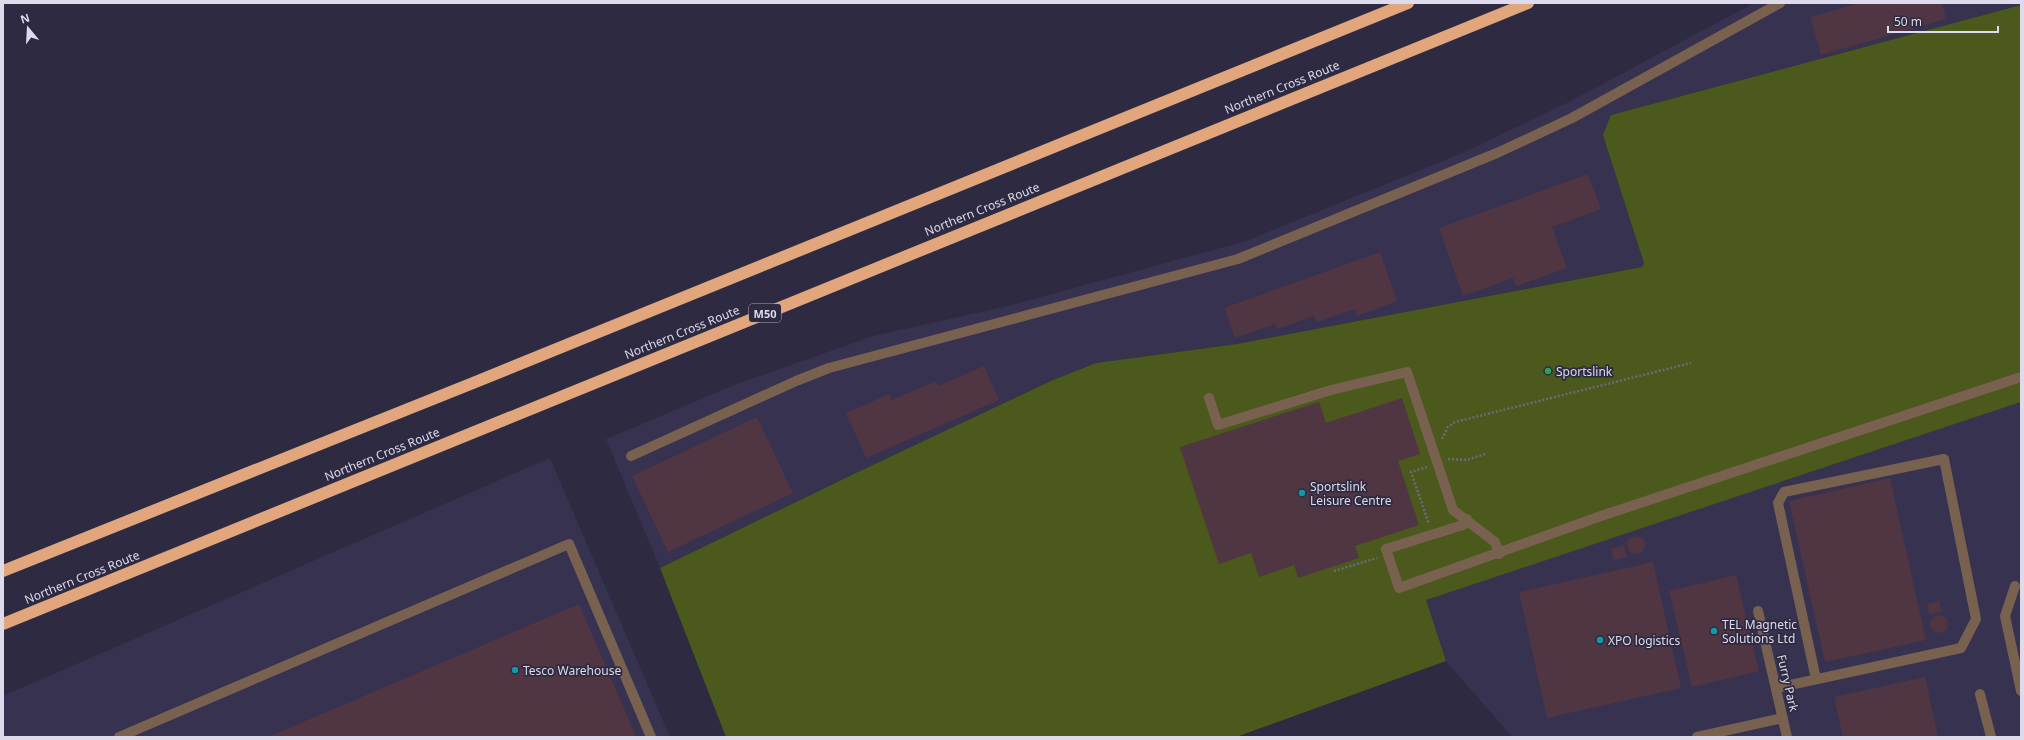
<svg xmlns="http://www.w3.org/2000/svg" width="2024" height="740" font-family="'Noto Sans',sans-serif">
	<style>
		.built { fill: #383251 }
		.green { fill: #4b591c }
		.building { fill: #503542 }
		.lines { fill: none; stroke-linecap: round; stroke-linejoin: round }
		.path { stroke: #6c687e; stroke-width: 2.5; stroke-dasharray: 2 2; stroke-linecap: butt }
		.minor { stroke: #796150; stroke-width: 10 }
		.highway { stroke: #e1a67b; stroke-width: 12 }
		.leisure-dot { fill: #2e9e5b; stroke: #2e2a42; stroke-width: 1.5 }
		.culture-dot { fill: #0f9aa8; stroke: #2e2a42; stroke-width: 1.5 }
		.labels { text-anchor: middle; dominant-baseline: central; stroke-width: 3.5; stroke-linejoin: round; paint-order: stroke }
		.shield { fill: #2e2a42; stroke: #a9a7b9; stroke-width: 1 }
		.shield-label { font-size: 11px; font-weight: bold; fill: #dedcec }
		.street-label { font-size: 12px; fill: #dedcec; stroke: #2e2a42 }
		.poi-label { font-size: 12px; fill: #dedcec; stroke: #2e2a42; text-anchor: start }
	</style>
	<rect width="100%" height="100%" fill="#2e2a42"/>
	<path class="built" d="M1754,3H2021V5L1611,115L1644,263L1642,267L1237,344L1096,363L1053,380L860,471L660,568L606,439L737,384L873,336L1004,307L1246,241L1460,154L1569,102Z
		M2021,402V737H1512L1446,661L1425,600Z
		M550,458L670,737H3V696Z"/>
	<path class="green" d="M2021,5V402L1426,600L1446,661L1236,737H726L660,568L860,471L1053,380L1096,363L1237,344L1642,267L1644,263L1603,135L1611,115Z"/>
	<path class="building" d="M1860,3H1942L1946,19L1821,55L1810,17Z
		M1588,174L1601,209L1552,227L1567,268L1516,286L1513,278L1463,296L1439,228Z
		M1380,252L1397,301L1357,316L1355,309L1317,322L1314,316L1277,329L1275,324L1235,338L1224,308Z
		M984,366L999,400L866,458L846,413L889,394L892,400L936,381L938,386Z
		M1402,398L1420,454L1398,461L1419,525L1355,546L1359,558L1298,578L1294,565L1259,577L1251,553L1219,564L1180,447L1319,402L1326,423Z
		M757,417L793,493L668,552L632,476Z
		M1890,478L1926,640L1825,662L1789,501Z
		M1627 545a9 9 0 1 1 18 0a9 9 0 1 1-18 0Z
		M1624,545L1627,557L1614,560L1611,549Z
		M1653,562L1681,688L1547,718L1519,592Z
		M1736,575L1759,671L1692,687L1669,591Z
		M1939,601L1942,612L1929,614L1927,604Z
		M579,604L636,737H268Z
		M1930 624a9 9 0 1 1 18 0a9 9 0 1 1-18 0Z
		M1925,677L1938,737H1843L1834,697Z"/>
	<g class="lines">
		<path class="path" d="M1442,439L1448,427L1455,422L1691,363
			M1448,459L1467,460L1485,454
			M1427,467L1411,472L1429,524
			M1334,571L1377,558"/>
		<path class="minor" d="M1209,398L1218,425L1331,390L1407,372L1453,510L1495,542L1499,554
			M631,456L796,381L829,368L1238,259L1497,153L1572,118L1780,3
			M1467,519L1463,525L1386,549L1399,588L1601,516L2021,377
			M2015,586L2005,616L2021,691
			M1758,611L1787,737
			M1776,688L1961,648L1976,619L1944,459L1784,492L1778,503L1816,679
			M1980,694L1991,737
			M119,737L569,544L651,737
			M1697,737L1783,718"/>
		<path class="highway" d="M3,571L473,383L1408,3
			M3,624L1528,3"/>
	</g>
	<circle class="leisure-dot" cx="1548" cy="371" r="4"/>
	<g class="culture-dot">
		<circle cx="1302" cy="493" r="4"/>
		<circle cx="1714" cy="631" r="4"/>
		<circle cx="1600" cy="640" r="4"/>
		<circle cx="515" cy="670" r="4"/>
	</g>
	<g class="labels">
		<rect class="shield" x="749" y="304" width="32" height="18" rx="3"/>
		<g class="shield-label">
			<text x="765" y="313">M50</text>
		</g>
		<g class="street-label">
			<text transform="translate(1282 87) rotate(-22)">Northern Cross Route</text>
			<text transform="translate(982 209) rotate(-22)">Northern Cross Route</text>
			<text transform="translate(682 332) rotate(-22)">Northern Cross Route</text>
			<text transform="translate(382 454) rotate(-22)">Northern Cross Route</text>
			<text transform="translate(82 577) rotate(-22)">Northern Cross Route</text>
			<text transform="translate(1788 683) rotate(77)">Furry Park</text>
		</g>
		<g class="poi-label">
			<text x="1556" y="371">Sportslink</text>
			<text x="1310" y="486">Sportslink<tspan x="1310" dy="14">Leisure Centre</tspan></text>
			<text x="1722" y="624">TEL Magnetic<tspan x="1722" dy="14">Solutions Ltd</tspan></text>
			<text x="1608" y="640">XPO logistics</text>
			<text x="523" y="670">Tesco Warehouse</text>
		</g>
	</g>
	<rect width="2024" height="740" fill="none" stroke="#dedcec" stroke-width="8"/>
	<g transform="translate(28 28) rotate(342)" stroke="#2e2a42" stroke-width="3" paint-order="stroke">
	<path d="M0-3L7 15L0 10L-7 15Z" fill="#dedcec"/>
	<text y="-6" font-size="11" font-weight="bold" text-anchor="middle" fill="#dedcec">N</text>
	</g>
	<path d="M1888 26v6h110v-6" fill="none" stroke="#dedcec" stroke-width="2"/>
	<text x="1894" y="26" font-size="12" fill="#dedcec" stroke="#2e2a42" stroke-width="3" paint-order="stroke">50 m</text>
</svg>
